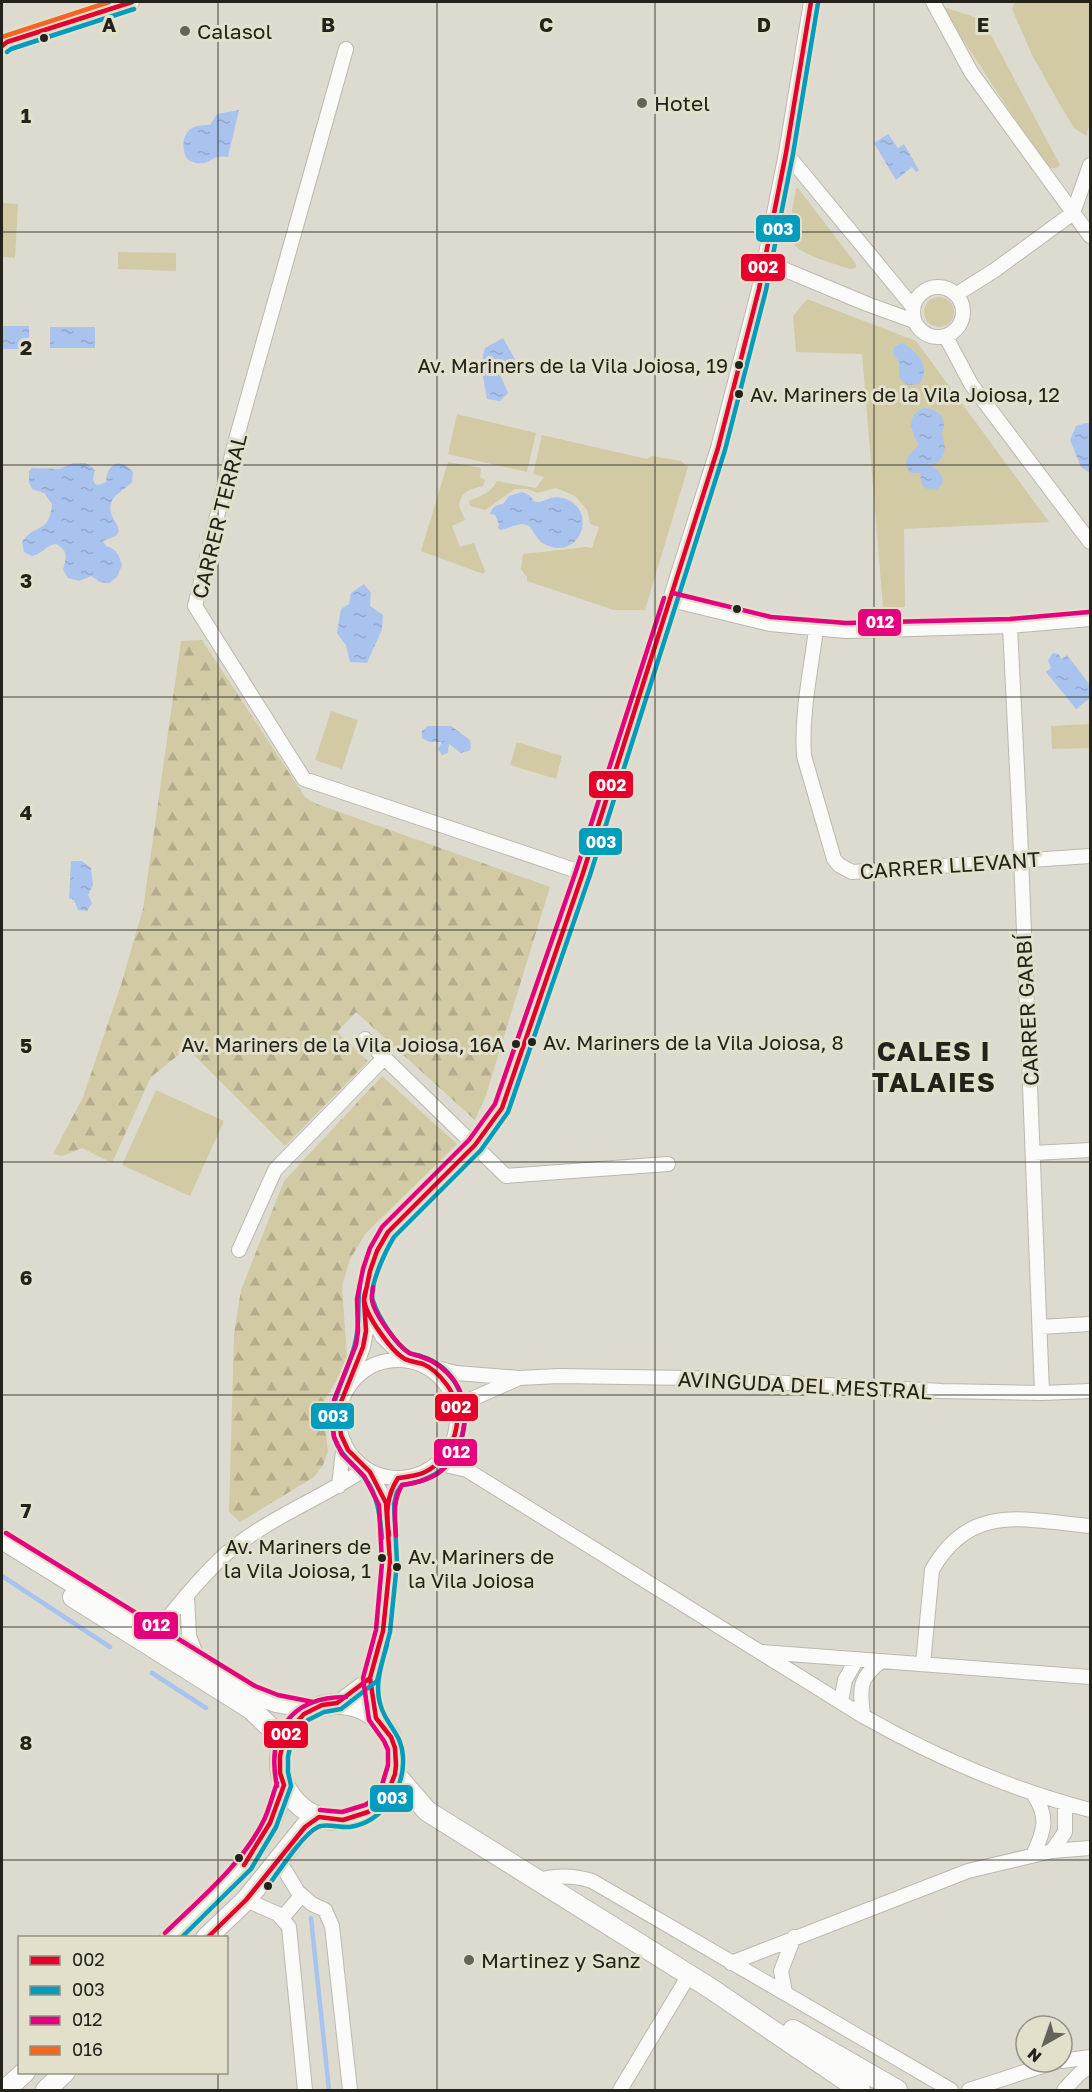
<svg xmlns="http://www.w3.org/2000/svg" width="1092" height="2092" font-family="'Golos Text',sans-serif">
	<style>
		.green { fill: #d1caa5 }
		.forest { fill: url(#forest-firs) }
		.water { fill: url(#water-ripples) }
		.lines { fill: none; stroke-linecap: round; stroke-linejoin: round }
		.stream { stroke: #a9c3ef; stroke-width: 4.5 }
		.minor-casing { stroke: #bab8af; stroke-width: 16 }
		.secondary-casing { stroke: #bab8af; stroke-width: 22 }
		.minor { stroke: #fafaf8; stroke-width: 14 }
		.secondary { stroke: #fafaf8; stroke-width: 20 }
		.bus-1-casing { stroke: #e2dfcb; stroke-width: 9 }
		.bus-2-casing { stroke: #e2dfcb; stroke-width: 9 }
		.bus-3-casing { stroke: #e2dfcb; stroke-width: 9 }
		.bus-4-casing { stroke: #e2dfcb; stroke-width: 9 }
		.bus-1 { stroke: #e4002b; stroke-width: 4.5 }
		.bus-2 { stroke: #049cbc; stroke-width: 4.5 }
		.bus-3 { stroke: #e5007d; stroke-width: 4.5 }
		.bus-4 { stroke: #f26522; stroke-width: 4.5 }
		.grid { fill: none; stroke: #23221b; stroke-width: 1.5; stroke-opacity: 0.55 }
		.poi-dot { fill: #64635a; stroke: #e2dfcb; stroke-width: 2 }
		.bus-dot { fill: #23221b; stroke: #e2dfcb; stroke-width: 2 }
		.labels { text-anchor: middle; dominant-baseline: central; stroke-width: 6; stroke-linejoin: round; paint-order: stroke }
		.bus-label { font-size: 20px; fill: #23221b; stroke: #e2dfcb; text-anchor: end }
		.poi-label { font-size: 21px; fill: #23221b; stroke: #e2dfcb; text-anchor: start }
		.street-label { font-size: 21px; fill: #23221b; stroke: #e2dfcb }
		.district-label { font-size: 27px; font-weight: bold; letter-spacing: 1.5px; fill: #23221b; stroke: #e2dfcb }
		.grid-label { font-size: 20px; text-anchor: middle; font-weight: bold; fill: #23221b; stroke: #e2dfcb; stroke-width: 6; stroke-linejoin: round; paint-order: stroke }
		.line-badge { stroke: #e2dfcb; stroke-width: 2 }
		.badge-label { font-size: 16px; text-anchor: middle; font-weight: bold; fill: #fff }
	</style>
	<defs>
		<pattern id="forest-firs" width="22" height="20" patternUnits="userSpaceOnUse" patternTransform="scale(1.5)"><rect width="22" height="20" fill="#d1caa5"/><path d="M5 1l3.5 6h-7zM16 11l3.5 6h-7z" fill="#b3ad8d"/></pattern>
		<pattern id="water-ripples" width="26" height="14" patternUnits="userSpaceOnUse" patternTransform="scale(1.5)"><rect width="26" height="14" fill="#a9c3ef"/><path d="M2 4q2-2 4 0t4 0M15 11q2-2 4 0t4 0" fill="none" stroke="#91a7cc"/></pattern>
	</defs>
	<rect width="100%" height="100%" fill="#dddbd0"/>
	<path class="green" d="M1015,2H1090V123L1086,136L1074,128L1059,103L1032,55L1012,9Z
		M941,6L983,20L1060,165L1057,168H1047Z
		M798,188L856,264V268L850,269C835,264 791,253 789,236C788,223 794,203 796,189Z
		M2,203L18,204L15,258L2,257Z
		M118,252L176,253V271L118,269Z
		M924 312a15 15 0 1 1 30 0a15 15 0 1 1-30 0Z
		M807,299L916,341L1049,522L904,529L905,607H883L862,354L796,352L793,316Z
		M457,414L536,433L527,472L448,454Z
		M542,435L647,459L652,456L681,461L688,467L645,610H614L527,581V577L521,569L523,554L586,547L592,548L599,527L590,524L587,510L575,496L556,488L537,493L528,489H515L485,510L470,506L469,501C482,495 490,494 497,481L536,488L544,477L533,474Z
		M448,462L481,468L480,477L485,480L483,486C470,489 461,491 459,506L465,520L452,526L460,547L474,543L485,571L483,574L421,551Z
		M331,711L358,720L342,769L315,760Z
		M1090,724V748L1052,749L1051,726Z
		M517,742L562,756L556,779L510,765Z
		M156,1090L224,1121L190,1196L122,1165Z"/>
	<path class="forest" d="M202,640L305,797L317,804L550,887L486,1095L475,1120L356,1012L337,1032L368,1061L285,1146L187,1048L151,1077L112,1163L82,1148L62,1156L53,1154L83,1097L121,985L143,909L181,641Z
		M382,1076L457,1144L366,1233L350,1259L342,1286L347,1357L337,1380L325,1399V1425L328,1452L323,1465L314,1477L240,1522L229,1512L234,1334L241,1290L284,1181Z"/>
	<path class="water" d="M239,110L228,157C210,153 207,172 187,159C181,149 182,132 194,127C199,125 206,125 210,125L217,114Z
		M888,134L898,148L904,144L919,170L916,172L912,167L896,180L874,143Z
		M2,326H29V349H2Z
		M50,327H95V348H50Z
		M503,338L518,365L499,372L508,393L500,401L487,399C484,380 479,367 485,348Z
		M902,343C917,350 932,368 919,384L908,385L900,379C898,374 900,367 899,363C896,354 885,350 902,343Z
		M924,408C934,409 944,413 944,425C944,428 942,431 942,434C942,435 944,441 944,443C947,454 940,461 932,467C941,472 949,481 936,490C924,491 919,484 921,473H911L906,466L907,458L919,445C911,431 905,416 924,408Z
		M1086,423H1090V473L1081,467L1070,440L1076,426Z
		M73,463H86L95,470L93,479L95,484L98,485L106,482C107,463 120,457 133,472L132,482C123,492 107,496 111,513C113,520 118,524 119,531L116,536L103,541L106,546C117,549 119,555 122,565L117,577L109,583L100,582L91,576L79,581L68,578L63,570C66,557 69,551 56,544C46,545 42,554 32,556L24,552L22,542C36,522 49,535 52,504L44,493L32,489L29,482V471L32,468L59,469Z
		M522,492L529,495L535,502C543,503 549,497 557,497C574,498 586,512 582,529C580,536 575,543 568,546C557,551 542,546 536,536C533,532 532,527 527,525C519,522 510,528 501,530L498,528L499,524L495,515L490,514C492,507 496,505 503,504L509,496Z
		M364,584L371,593L370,606L383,615L382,629L367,663L350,662L346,645L337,633L341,609L349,604L351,593Z
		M1053,653L1058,654L1062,659L1067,655L1090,685V698L1076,709L1046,672L1051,668L1048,660Z
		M428,726H451L470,740L471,748L469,751L461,753L449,744L448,753L442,755L438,749L442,742H429L422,738V731Z
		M71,861H82L91,868L93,885L88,895L92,903L87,911L78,910L74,900L69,898Z"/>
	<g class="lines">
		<path class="stream" d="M2,1576L110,1647
			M152,1673L206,1708
			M311,1918L329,2090"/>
		<g class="minor-casing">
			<path id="minor" d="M933,2L971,72L1090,236
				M2,46L7,42L132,2
				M346,49L235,443L195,606L304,779L583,873
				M786,153L913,307
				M764,261L867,304L914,321
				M913 312a25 25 0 1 1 50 0a25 25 0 1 1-50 0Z
				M957,294L995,270L1073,213L1090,165
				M946,337L971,384L1090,542
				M671,600L770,624L846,631L1010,626L1090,619
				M1010,626L1020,830L1042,1393
				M816,629C811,670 801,714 804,756L834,859L839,865L852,872L1090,856
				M365,1039L506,1176L668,1164
				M1033,1153L1090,1150
				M239,1250L275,1170L385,1057
				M367,1306L382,1336L406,1360
				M1040,1327L1090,1324
				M339 1419a59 59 0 1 1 118 0a59 59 0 1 1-118 0Z
				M422,1364L456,1373L519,1378L559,1376L691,1378L942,1391L1042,1393L1090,1391
				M348,1387L363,1347L366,1331L364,1300L370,1271L377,1251L388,1232L475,1145L502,1108L583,873L718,448L759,289L786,153L811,2
				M456,1406L517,1379
				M454,1438L467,1470
				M437,1463L467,1470L863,1716C935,1757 1010,1789 1090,1810
				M370,1472L386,1503L390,1563L383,1631L370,1678L376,1718
				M339,1486L344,1442
				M187,1596L189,1636L198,1659
				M156,1632C178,1606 201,1576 227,1553C268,1518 320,1499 365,1469
				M762,1652L1090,1677
				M923,1664L932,1570C970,1502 1025,1520 1090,1526
				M841,1702L845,1680L857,1659
				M337,1703L370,1678
				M863,1716C860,1687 858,1680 881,1661
				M1052,1851L1065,1832V1804
				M1033,1855C1044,1832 1049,1817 1034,1795
				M279,1861L298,1892L312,1904L325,1910L332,1926L350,2090
				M535,1881C554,1875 573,1875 592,1881L951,2090
				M246,1900L278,1914L289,1927L305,2090
				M282,1918L301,1896
				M731,1963L968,1871L1052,1851L1090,1848
				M785,1992L781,1971L794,1937
				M1062,2061L1090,2057
				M620,2090L689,1975
				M969,2090L1055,2062
				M1064,2090L1079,2074L1090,2066"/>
		</g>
		<g class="secondary-casing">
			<path id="secondary" d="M2,1539L252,1693L276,1702L312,1709
				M73,1597L251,1709L271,1728L281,1746
				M280 1762a58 58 0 1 1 116 0a58 58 0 1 1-116 0Z
				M395,1774L427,1811L710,1988L860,2090
				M170,1938C207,1903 247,1870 270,1824C276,1812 280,1797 284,1785
				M206,1938L246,1900L305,1827L319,1817
				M793,2030L897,2090
				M5,2090L25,2072
				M46,2090L65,2072"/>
		</g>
		<use href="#minor" class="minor"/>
		<use href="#secondary" class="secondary"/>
		<g class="bus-1-casing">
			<path id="bus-1" d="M2,46L7,42L132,2
				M367,1286C366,1290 364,1295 364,1299C365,1315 392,1352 405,1359C411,1362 417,1362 423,1364C433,1368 441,1377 447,1385C468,1413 455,1457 425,1472C417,1476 407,1477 398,1478C386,1497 386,1513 389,1535
				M244,1865L270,1823L284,1785L280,1773V1756L285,1735L304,1714L322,1705L337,1703L370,1678L380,1641
				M207,1938L246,1900L305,1827L319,1817L343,1820L368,1812L378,1805L388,1792L395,1774L396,1765L395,1748L391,1737L376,1718L370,1678L383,1631L390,1563L386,1503L370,1472L348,1450L341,1435L339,1419L341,1402L363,1347L366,1331L364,1300L370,1271L377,1251L388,1232L475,1145L502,1108L583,873L718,448L759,289L786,153L811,2"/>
		</g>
		<g class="bus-2-casing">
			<path id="bus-2" d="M7,52L11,49L134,9
				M360,1284C357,1302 360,1321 356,1339C350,1373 325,1401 334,1437C339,1454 354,1464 364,1477C378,1494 380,1517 382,1538
				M268,1886C279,1871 303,1834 318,1827C325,1823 340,1828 350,1827C382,1822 405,1789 403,1757C402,1738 393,1731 385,1716C372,1693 380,1668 387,1645
				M181,1938L251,1869L276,1827L291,1786L288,1772V1757L292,1738L296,1733L308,1720L324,1712L341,1709L377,1681L390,1632L397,1563L394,1504L397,1492L402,1485C426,1482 447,1471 457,1449C470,1422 466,1389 443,1368C438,1364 430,1359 423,1357C419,1355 414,1355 410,1353C396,1346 378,1316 373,1301C368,1287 386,1250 394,1237L481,1150L508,1112L590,875L725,450L766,290L793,154L818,3"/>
		</g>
		<g class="bus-3-casing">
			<path id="bus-3" d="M673,593L771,617L846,623L1010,619L1089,612
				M373,1287C373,1291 371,1296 372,1300C374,1314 397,1345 409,1353C413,1355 418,1355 422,1357C435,1361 447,1371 455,1382C473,1409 465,1450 441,1471C430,1480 416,1483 402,1485C392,1502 395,1518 396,1536
				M6,1533L255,1686L278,1695L313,1702
				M277,1786C266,1733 290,1697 346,1697
				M320,1810L342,1812L365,1805L373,1800L381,1788L388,1765V1750L384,1741L369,1720L363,1678L376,1630L382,1563L379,1505L364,1476L342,1454L334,1437L332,1419L334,1400L356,1345L358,1331L357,1299L363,1269L370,1248L382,1227L469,1140L495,1104L576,871L664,598
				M165,1933C201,1898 243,1864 265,1818C270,1806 273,1794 277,1783"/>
		</g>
		<g class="bus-4-casing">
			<path id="bus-4" d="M2,37L109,2"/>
		</g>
		<use href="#bus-1" class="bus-1"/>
		<use href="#bus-2" class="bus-2"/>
		<use href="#bus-3" class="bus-3"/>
		<use href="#bus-4" class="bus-4"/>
	</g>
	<path class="grid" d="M218,2V1938M437,2V2090M655,2V2090M874,2V2090M2,232H1090M2,465H1090M2,697H1090M2,930H1090M2,1162H1090M2,1395H1090M2,1627H1090M2,1860H1090M218,2072V2090"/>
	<g class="poi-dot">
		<circle cx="185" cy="31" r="6"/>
		<circle cx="642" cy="103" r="6"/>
		<circle cx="469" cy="1960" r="6"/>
	</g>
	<g class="bus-dot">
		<circle cx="44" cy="38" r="5"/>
		<circle cx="739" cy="365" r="5"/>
		<circle cx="739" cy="394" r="5"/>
		<circle cx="737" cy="609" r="5"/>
		<circle cx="532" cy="1042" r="5"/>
		<circle cx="516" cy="1044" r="5"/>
		<circle cx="382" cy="1558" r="5"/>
		<circle cx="397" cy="1567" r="5"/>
		<circle cx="239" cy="1858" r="5"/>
		<circle cx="268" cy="1886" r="5"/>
	</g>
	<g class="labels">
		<g class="bus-label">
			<text x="728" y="365">Av. Mariners de la Vila Joiosa, 19</text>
			<text x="750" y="394" text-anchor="start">Av. Mariners de la Vila Joiosa, 12</text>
			<text x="543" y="1042" text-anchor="start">Av. Mariners de la Vila Joiosa, 8</text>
			<text x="505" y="1044">Av. Mariners de la Vila Joiosa, 16A</text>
			<text x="371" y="1546">Av. Mariners de<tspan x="371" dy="24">la Vila Joiosa, 1</tspan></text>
			<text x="408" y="1556" text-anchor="start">Av. Mariners de<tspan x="408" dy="24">la Vila Joiosa</tspan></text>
		</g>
		<g class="poi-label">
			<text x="197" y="31">Calasol</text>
			<text x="654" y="103">Hotel</text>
			<text x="481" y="1960">Martinez y Sanz</text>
		</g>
		<g class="street-label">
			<text transform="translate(219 516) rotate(-76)">CARRER TERRAL</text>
			<text transform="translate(950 865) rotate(-4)">CARRER LLEVANT</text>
			<text transform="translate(1027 1010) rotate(-93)">CARRER GARBÍ</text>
			<text transform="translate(805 1385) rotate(3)">AVINGUDA DEL MESTRAL</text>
		</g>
		<g class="district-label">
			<text x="934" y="1051">CALES I<tspan x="934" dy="31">TALAIES</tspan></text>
		</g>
	</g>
	<g class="grid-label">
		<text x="109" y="32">A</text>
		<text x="328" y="32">B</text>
		<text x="546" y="32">C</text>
		<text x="764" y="32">D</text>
		<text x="983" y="32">E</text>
		<text x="26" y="123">1</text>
		<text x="26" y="355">2</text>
		<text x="26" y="588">3</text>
		<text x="26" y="820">4</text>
		<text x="26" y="1053">5</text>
		<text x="26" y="1285">6</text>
		<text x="26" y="1518">7</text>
		<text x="26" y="1750">8</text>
	</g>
	<g class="line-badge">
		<rect x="755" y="214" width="46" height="29" rx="6" fill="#049cbc"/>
		<rect x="740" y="253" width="46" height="29" rx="6" fill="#e4002b"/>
		<rect x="857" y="608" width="45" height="29" rx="6" fill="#e5007d"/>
		<rect x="588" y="770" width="46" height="29" rx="6" fill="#e4002b"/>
		<rect x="578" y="827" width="45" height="29" rx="6" fill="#049cbc"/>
		<rect x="434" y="1393" width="45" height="29" rx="6" fill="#e4002b"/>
		<rect x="310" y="1402" width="45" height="28" rx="6" fill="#049cbc"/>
		<rect x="433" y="1438" width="45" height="29" rx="6" fill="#e5007d"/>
		<rect x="133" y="1611" width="46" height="29" rx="6" fill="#e5007d"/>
		<rect x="263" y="1720" width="46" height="29" rx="6" fill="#e4002b"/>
		<rect x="369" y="1784" width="45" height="29" rx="6" fill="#049cbc"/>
	</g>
	<g class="badge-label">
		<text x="778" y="235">003</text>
		<text x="763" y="273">002</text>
		<text x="880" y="628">012</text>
		<text x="611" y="791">002</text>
		<text x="601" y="848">003</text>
		<text x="456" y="1413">002</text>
		<text x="333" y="1422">003</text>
		<text x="456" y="1458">012</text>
		<text x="156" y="1631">012</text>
		<text x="286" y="1740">002</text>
		<text x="392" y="1804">003</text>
	</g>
	<rect width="1092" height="2092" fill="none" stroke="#23221b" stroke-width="6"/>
	<rect x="18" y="1936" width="210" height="138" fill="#e2dfcb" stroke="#969385" stroke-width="1.5"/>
	<rect x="30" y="1956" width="30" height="9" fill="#e4002b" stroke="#969385" stroke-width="1.5"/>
	<text x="72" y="1966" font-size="18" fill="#23221b">002</text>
	<rect x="30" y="1986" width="30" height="9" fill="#049cbc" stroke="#969385" stroke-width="1.5"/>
	<text x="72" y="1996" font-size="18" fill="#23221b">003</text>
	<rect x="30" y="2016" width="30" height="9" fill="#e5007d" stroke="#969385" stroke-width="1.5"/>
	<text x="72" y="2026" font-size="18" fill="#23221b">012</text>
	<rect x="30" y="2046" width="30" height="9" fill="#f26522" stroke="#969385" stroke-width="1.5"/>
	<text x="72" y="2056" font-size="18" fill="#23221b">016</text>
	<g transform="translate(1044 2044) rotate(220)"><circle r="28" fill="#e2dfcb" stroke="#969385" stroke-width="1.5"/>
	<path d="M0-4.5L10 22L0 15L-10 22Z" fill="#64635a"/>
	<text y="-9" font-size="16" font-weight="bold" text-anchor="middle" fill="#23221b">N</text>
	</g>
</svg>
